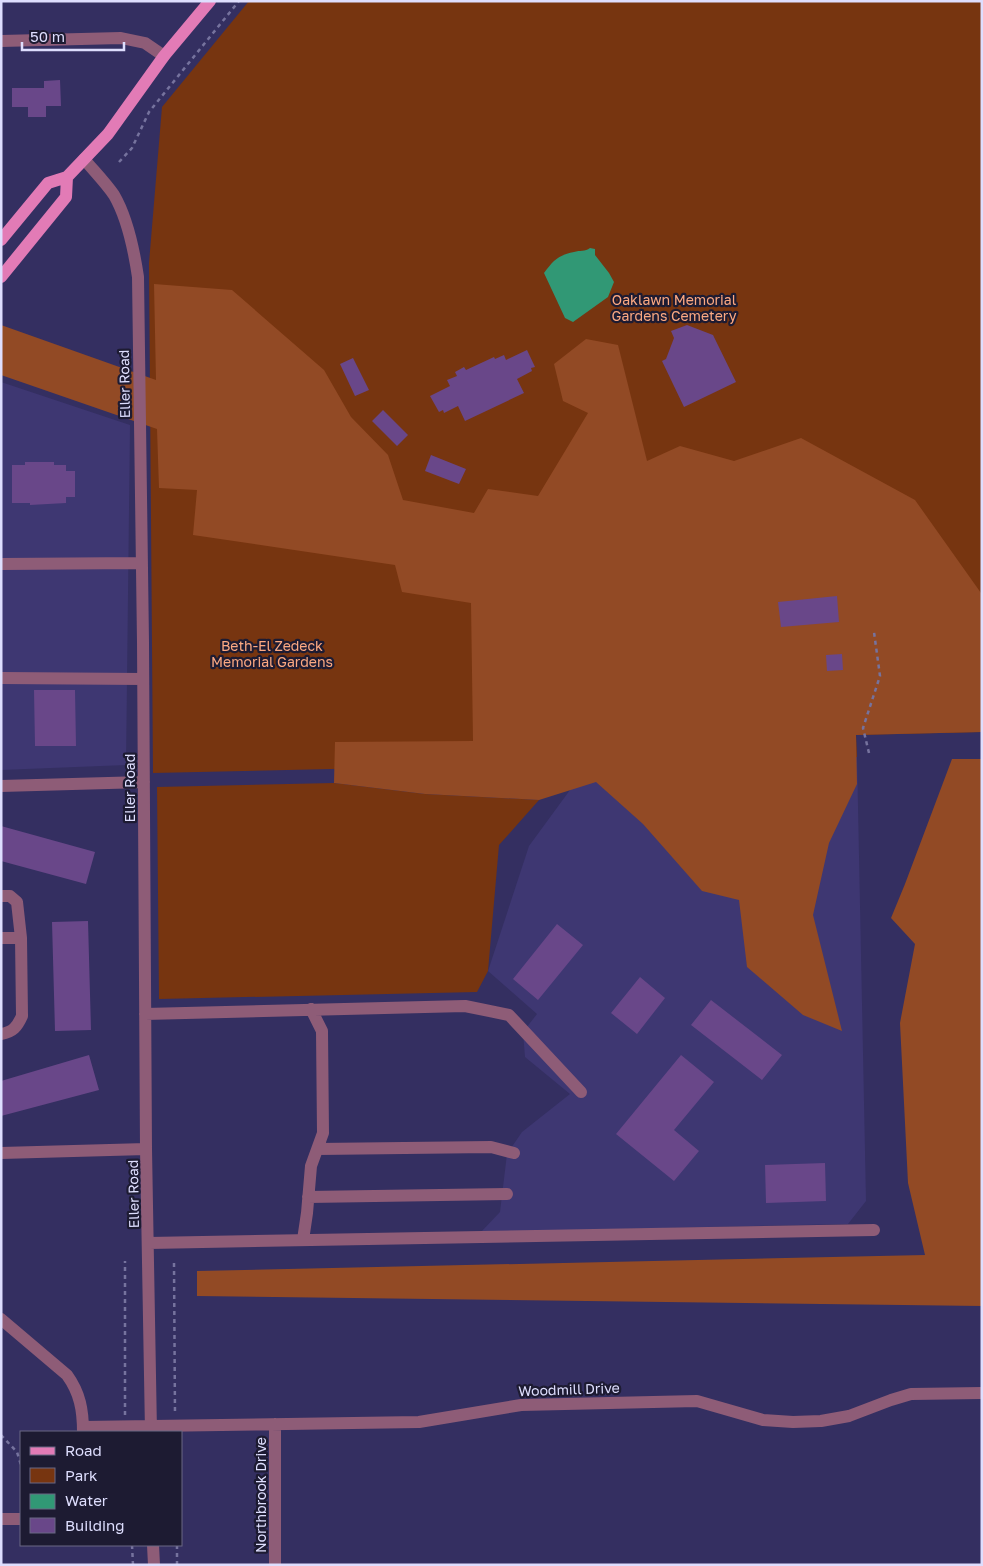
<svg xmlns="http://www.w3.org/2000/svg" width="983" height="1566" font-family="'Golos Text',sans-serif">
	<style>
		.built { fill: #3e3772 }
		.green { fill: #773510 }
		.forest { fill: #924a25 }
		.water { fill: #319875 }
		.building { fill: #694789 }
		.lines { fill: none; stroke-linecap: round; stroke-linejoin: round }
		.path { stroke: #76739e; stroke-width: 2.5; stroke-dasharray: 4 4; stroke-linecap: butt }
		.minor { stroke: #8e5c77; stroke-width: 12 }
		.major { stroke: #e27bb6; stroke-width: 12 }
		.labels { text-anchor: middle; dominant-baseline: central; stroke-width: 4.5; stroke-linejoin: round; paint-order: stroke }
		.park-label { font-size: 14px; fill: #fca982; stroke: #1d1b32 }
		.street-label { font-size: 14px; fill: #dedefe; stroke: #1d1b32 }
	</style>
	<rect width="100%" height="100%" fill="#342f61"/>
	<path class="built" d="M1,382L130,425L126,765L1,770Z
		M857,757L866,1201L848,1224L481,1232L500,1212L507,1154L522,1132L570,1094L525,1057L523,1032L537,1014L488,971L529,846L589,764Z"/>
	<path class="green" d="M249,1H982V732L856,735L857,757L153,773L149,263L162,107Z
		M334,783L425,794L539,800L499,845L488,971L477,992L159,999L157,787Z"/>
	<path class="forest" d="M154,284L232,290L324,370L351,417L388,455L403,500L474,513L488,489L538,496L588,413L563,401L554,364L586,339L618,345L647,461L680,446L734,461L801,438L915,500L981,593L982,732L856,735L857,784L829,843L813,915L842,1031L803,1015L747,967L739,900L702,891L643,824L596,782L539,800L425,794L334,783L335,742L473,741L471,603L402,592L395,565L193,535L197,490L159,488L157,429L1,375V325L156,380Z
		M952,759H982V1306L197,1296V1271L925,1255L908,1183L900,1023L915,944L891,918L905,884Z"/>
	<path class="water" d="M590,248L595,249V255L609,273L614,282L608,297L573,322L565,318L544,273C553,261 558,255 574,252C580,250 585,252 590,248Z"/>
	<path class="building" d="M60,80L61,106H46V117H28V107H12V88H44V81Z
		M687,325L713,335L736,382L684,407L662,361L666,359L674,338L671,331Z
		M527,350L535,367L531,368L532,371L517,379L524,393L465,421L458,406L444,413L443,410L439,412L430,396L450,386L447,380L457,376L455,372L464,367L466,370L494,357L495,359L504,355L506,360Z
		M353,358L369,390L355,396L340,364Z
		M383,410L408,435L397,446L372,421Z
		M431,455L466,469L459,484L425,471Z
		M25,462H54V465H66V471H75V497H66V503L30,505V503H12V465H25Z
		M837,596L839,622L781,627L778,602Z
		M842,654L843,670L827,671L826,655Z
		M34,690H75L76,746H35Z
		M1,826L95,852L86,884L1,861Z
		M88,921L91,1030L55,1031L52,922Z
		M557,924L583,945L538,1000L513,979Z
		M640,977L665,998L637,1034L611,1013Z
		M711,1000L782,1055L762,1080L691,1025Z
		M89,1055L99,1090L1,1116V1081Z
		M681,1055L714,1082L674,1130L699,1151L674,1181L616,1134Z
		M825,1163L826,1201L766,1203L765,1165Z"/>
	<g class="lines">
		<path class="path" d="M119,162L132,148L149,112L239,1
			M869,753L863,728L880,676L874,632
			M174,1263L175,1414
			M125,1415V1261
			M1,1435L17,1452L21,1465
			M132,1545L133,1565
			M177,1545V1565"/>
		<path class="minor" d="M1,41L121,38L145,43L164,56
			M84,159C94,171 105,182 114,195C128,219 134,250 138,277L143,642L146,1149L151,1432
			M1,564L141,563
			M1,678L143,679
			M1,786L144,782
			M1,896H10L17,902L21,938L22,1016C17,1027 13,1032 1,1034
			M1,938H21
			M145,1014L465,1006L509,1015L581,1092
			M318,1149L491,1147L514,1153
			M1,1153L146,1149
			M308,1197L507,1194
			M303,1240L307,1213L311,1166L323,1133L322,1031L311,1009
			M149,1243L874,1230
			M1,1319L67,1375C80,1393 83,1410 83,1432
			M275,1424V1565
			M83,1427L419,1422L521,1405L697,1401L763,1420L793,1422L821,1421L849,1416L891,1400L911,1394L982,1393
			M1,1519H21
			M153,1545L154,1565"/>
		<path class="major" d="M1,240L48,183L67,177L108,134L164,56L210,1
			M1,277L66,197L67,177"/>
	</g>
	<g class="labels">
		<g class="park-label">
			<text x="674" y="299">Oaklawn Memorial<tspan x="674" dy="16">Gardens Cemetery</tspan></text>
			<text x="272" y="645">Beth-El Zedeck<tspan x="272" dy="16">Memorial Gardens</tspan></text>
		</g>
		<g class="street-label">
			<text transform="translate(124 384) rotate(-91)">Eller Road</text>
			<text transform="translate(129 788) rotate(-90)">Eller Road</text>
			<text transform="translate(133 1194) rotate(-91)">Eller Road</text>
			<text transform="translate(569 1389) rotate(-2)">Woodmill Drive</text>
			<text transform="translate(260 1495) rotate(-90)">Northbrook Drive</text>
		</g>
	</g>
	<rect width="983" height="1566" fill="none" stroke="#dedefe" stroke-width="5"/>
	<rect x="20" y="1431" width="162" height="115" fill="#1d1b32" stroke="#6a6984"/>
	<rect x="30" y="1447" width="25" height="8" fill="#e27bb6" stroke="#6a6984"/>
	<text x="65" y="1456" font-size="15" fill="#dedefe">Road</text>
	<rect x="30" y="1468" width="25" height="15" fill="#773510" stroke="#6a6984"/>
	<text x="65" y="1481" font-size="15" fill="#dedefe">Park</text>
	<rect x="30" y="1494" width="25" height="15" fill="#319875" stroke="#6a6984"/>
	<text x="65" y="1506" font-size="15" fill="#dedefe">Water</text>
	<rect x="30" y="1518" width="25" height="15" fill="#694789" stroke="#6a6984"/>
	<text x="65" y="1531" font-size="15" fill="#dedefe">Building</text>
	<path d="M22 42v8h102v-8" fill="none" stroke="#dedefe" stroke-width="2.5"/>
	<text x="30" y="42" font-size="15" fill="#dedefe" stroke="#1d1b32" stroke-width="4" paint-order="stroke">50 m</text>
</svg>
